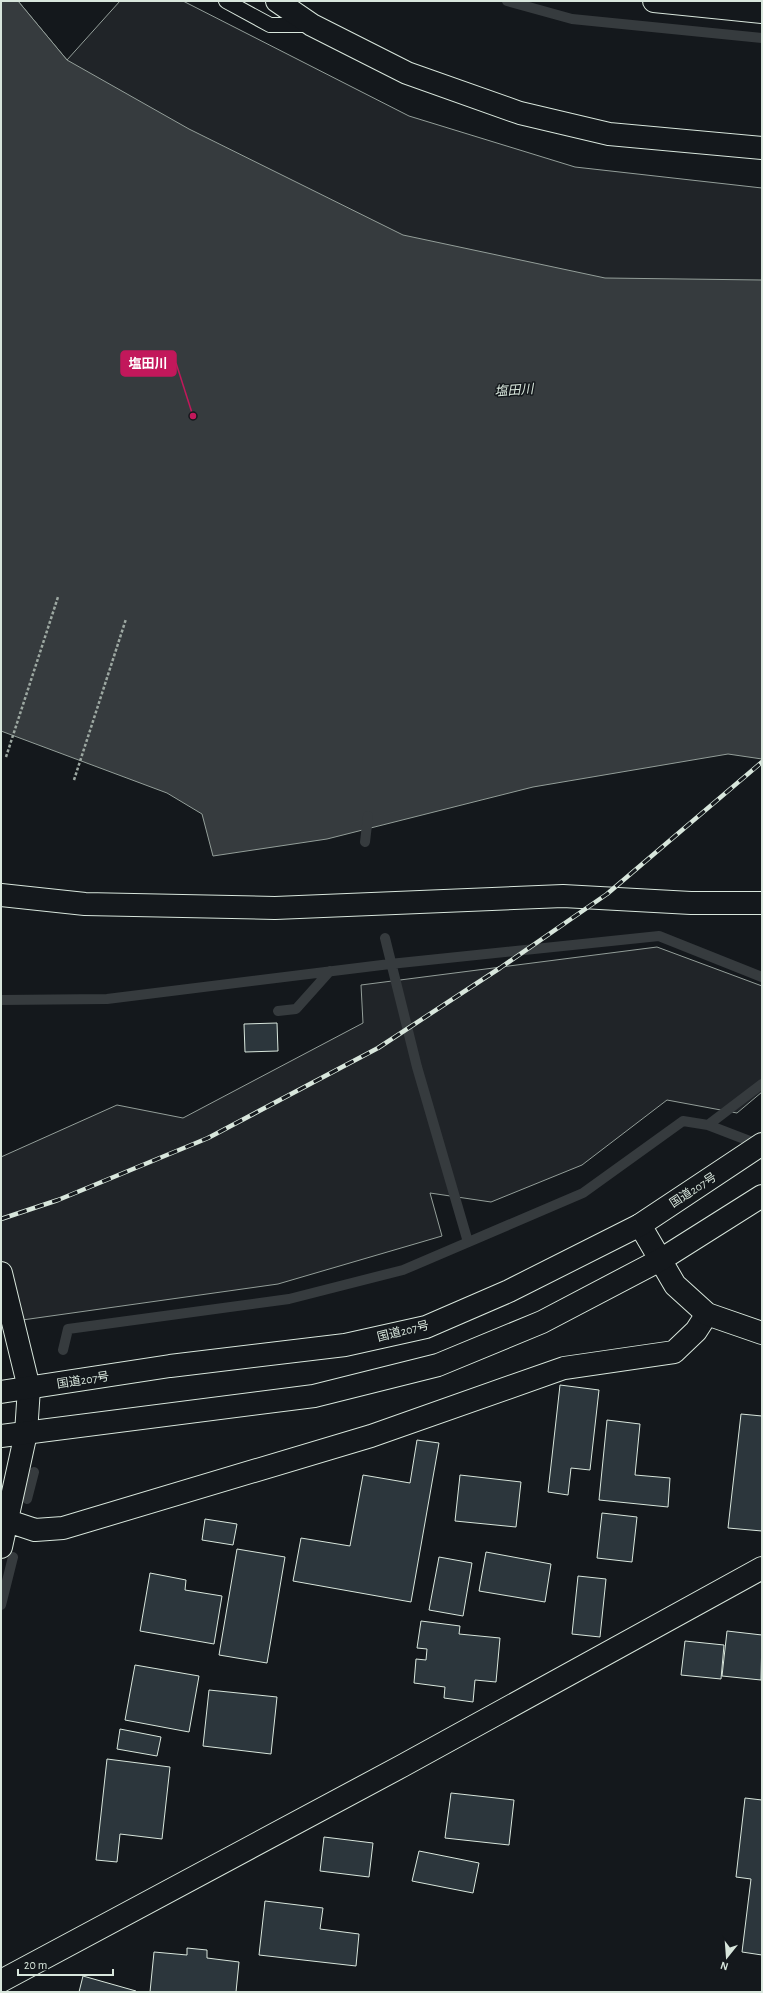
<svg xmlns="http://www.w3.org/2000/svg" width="763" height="1993" font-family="'Alegreya Sans','Noto Sans JP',sans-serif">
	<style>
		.green { fill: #202428; stroke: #939e99 }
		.water { fill: #363b3e; stroke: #939e99 }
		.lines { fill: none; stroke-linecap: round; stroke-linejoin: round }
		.stream { stroke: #363b3e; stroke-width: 10 }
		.building { fill: #2c363c; stroke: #d8e6dc }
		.lane-casing { stroke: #d8e6dc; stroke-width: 16 }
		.street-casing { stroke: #d8e6dc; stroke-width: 24 }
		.secondary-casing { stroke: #d8e6dc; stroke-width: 24 }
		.highway-casing { stroke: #d8e6dc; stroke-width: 24 }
		.path { stroke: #9da8a2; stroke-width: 2.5; stroke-dasharray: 3 2; stroke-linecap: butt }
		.lane { stroke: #14181c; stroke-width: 14 }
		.street { stroke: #14181c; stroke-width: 22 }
		.secondary { stroke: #14181c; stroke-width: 22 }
		.highway { stroke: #14181c; stroke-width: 22 }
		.rail-casing { stroke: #d8e6dc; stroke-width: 4.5 }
		.rail { stroke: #14181c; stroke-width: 3; stroke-dasharray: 9; stroke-linecap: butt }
		.labels { text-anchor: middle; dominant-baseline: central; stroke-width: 3; stroke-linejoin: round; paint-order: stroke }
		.street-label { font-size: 12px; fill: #d8e6dc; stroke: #14181c }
		.water-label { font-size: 13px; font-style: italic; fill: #d8e6dc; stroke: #14181c }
		.leader { fill: none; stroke: #c2185b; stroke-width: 1.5 }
		.callout-dot { fill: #c2185b; stroke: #14181c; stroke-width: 1.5 }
		.callout { fill: #c2185b; stroke: #c2185b; stroke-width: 1.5 }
		.callout-label { font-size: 13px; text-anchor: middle; font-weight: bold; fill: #fff }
	</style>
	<rect width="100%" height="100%" fill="#14181c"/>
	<path class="green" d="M1,1H18L67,60L120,1H183L409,116L575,167L762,188V329L275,327Z
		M657,947L762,986V1092L737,1113L667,1100L582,1165L491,1202L430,1193L442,1236L278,1284L1,1323V1157L117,1105L183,1118L363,1023L361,985Z"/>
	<path class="water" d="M1,1H18L67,60L189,129L403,235L605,278L762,280V759L728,754L533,787L327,839L213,856L202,814L167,793L1,731Z"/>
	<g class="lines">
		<path class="stream" d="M507,1L572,19L762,38
			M365,842L368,816
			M385,938L417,1067L468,1242
			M1,1000L107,999L390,964L659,936L762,977
			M278,1011L296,1009L330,971
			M708,1125L762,1084
			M63,1350L68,1329L289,1299L403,1270L583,1193L683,1121L708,1125L760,1145
			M27,1499L34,1472
			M1,1605L13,1557"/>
	</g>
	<path class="building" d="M277,1023L278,1051L245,1052L244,1024Z
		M560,1385L599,1390L590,1470L571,1468L568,1495L548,1492Z
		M741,1414L762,1416V1531L728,1528Z
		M607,1420L640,1424L635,1475L670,1478L668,1507L599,1500Z
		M417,1440L439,1443L411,1602L293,1581L301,1538L350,1546L363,1475L410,1483Z
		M460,1475L521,1482L516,1527L455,1521Z
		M602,1513L637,1517L632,1562L597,1558Z
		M205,1519L237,1524L233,1545L202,1540Z
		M237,1549L285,1557L267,1663L219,1655Z
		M486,1552L551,1564L545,1602L479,1591Z
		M439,1557L472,1563L463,1616L429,1610Z
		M150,1573L186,1580L185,1590L222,1596L214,1644L140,1631Z
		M578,1576L606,1579L600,1637L572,1634Z
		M421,1621L460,1626L459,1634L500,1638L496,1682L475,1680L473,1702L444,1698L445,1687L414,1683L416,1659L426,1660L427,1649L417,1648Z
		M727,1631L762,1635L761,1680L722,1676Z
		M685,1641L724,1645L721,1679L681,1675Z
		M135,1665L199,1676L189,1732L125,1720Z
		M209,1690L277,1697L271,1754L203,1746Z
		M120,1729L161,1737L157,1756L117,1749Z
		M107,1759L170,1767L162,1839L120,1834L117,1862L96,1860Z
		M451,1793L514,1800L509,1845L445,1838Z
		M745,1798L762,1800V1955L742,1952L751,1879L736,1877Z
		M324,1837L373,1843L369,1877L320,1871Z
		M419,1851L479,1863L473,1893L412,1881Z
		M265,1901L323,1908L320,1929L359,1934L356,1966L259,1955Z
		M187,1948L207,1950V1958L239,1962L236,1992H150L154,1952L187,1955Z
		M83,1976L136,1991V1992H79Z"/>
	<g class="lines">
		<g class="lane-casing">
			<path id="lane" d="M226,1L270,25H311"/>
		</g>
		<g class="street-casing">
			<path id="street" d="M277,1L312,25L407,73L520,113L609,134L762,148
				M654,1L762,12
				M1,895L85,904L275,908L563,896L691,903H762
				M1,1273L29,1388L26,1433L1,1547
				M8,1521L35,1530L63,1528L371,1436L564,1368L674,1352L696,1331L707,1314"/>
		</g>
		<g class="secondary-casing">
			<path id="secondary" d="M640,1225L675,1285L707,1314L762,1333
				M1,1981L402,1766L762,1568"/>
		</g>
		<g class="highway-casing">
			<path id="highway" d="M1,1392L170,1366L345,1345L426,1327L509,1291L640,1225L762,1144
				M1,1436L314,1396L438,1365L542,1322L662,1259L762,1196"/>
		</g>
		<path class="path" d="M6,757L58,597
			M74,780L126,619"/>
		<use href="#lane" class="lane"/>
		<use href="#street" class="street"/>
		<use href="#secondary" class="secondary"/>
		<use href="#highway" class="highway"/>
		<g class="rail-casing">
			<path id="rail" d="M1,1219L58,1200L208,1138L378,1048L500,968L607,894L762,762"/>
		</g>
		<use href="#rail" class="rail"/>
	</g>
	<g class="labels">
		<g class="street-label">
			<text transform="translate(693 1190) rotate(-33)">国道207号</text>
			<text transform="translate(403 1331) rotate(-14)">国道207号</text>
			<text transform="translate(83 1380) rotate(-9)">国道207号</text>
		</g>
		<g class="water-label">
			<text transform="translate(514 391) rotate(-4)">塩田川</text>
		</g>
	</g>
	<path class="leader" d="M193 416L176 363"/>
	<circle class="callout-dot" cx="193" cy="416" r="4"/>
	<rect class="callout" x="121" y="351" width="55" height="25" rx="4"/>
	<g class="callout-label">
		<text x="148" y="368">塩田川</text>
	</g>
	<rect width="763" height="1993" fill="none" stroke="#d8e6dc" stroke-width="4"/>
	<g transform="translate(727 1957) rotate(197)" stroke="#14181c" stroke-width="3" paint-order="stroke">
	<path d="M0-3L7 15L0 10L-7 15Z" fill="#d8e6dc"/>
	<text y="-6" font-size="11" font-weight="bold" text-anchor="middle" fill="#d8e6dc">N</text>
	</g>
	<path d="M18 1969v6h95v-6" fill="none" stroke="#d8e6dc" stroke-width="2"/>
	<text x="24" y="1969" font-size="12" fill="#d8e6dc" stroke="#14181c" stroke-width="3" paint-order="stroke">20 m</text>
</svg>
